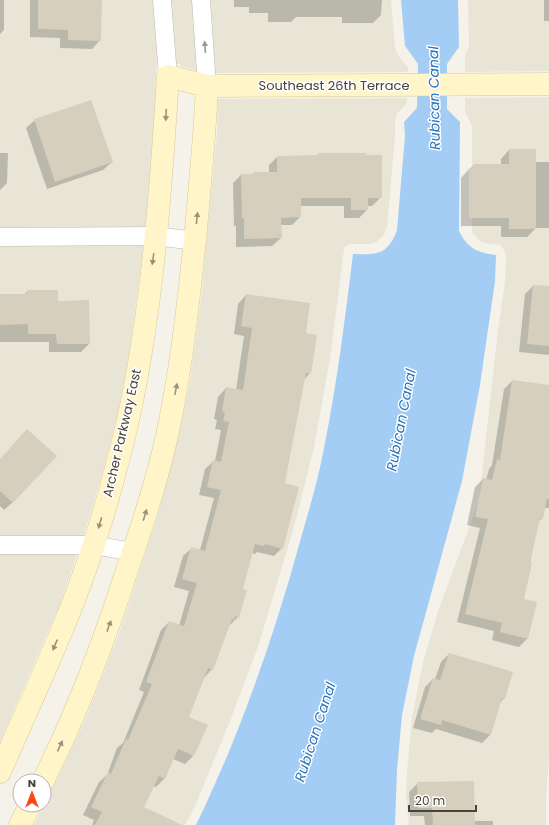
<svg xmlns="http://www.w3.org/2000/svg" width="549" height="825" font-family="Poppins,sans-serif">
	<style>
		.residential { fill: #e9e5d6 }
		.water { fill: #a3cdf4 }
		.shadow { fill: #0003 }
		.building { fill: #d7cfbd }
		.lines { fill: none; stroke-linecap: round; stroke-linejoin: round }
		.street-casing { stroke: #c1bbab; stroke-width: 19 }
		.secondary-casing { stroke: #d7ca97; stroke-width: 23 }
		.street { stroke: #fff; stroke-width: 18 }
		.secondary { stroke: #fff5c9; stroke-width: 22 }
		.oneway { fill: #9b9891 }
		.oneway2 { fill: #9b9379 }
		.labels { text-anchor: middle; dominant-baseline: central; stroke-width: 3; stroke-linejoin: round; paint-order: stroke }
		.street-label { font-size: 13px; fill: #494337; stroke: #fff }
		.water-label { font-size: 14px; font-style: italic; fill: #2a74bb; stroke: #fff }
	</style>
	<rect width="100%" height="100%" fill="#f5f2e9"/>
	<path class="residential" d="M0,0H391L395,47L397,53L408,68V72L209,73L181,66L180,64L157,63L155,86L156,87L153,141L145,235L130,348L119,409L102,475L82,540L60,604L0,742Z
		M468,0H549V71L465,72V56L469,46Z
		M549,97V755L546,799V825H409L406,794L407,771L412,717L423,662L438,611L479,501L498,329L505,282L506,256L504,250L500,245L484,243L479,240L472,232V126L465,112V98Z
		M407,98V103L397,114L395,120V136L387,227L384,235L376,242L370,244H350L345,247L344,250L330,359L314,447L294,527L259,644L230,721L196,804L185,825H34L64,765L86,718L120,631L157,518L179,435L190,380L201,299L217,132L218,99Z"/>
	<path class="water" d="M401,0H458L459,47L447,64V109L460,122L459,231C467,248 478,253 496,255L495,281L480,385L462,481L414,656L402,715L397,770L395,825H196C207,803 216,781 226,759C255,689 279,618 299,545C308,513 318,481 324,448C337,384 345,319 353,254C377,255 388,255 397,230L405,136L404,122L417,108L418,64L405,46Z"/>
	<path class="shadow" d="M0,0H4V30L0,34Z
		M30,0H101L100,40L92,49L60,48V38L30,37Z
		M234,0H382L381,15L373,23H342V17H296L291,22H268V13H249V7H234Z
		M544,0H549V21H544Z
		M35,120L112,162L103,170L47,189L26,128Z
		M509,150H535V162H549V228H536L527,237H501V226H461V178L469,169L501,165V159Z
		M0,153H8L7,183L0,190Z
		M319,154L381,197L372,206H367V210L359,218H344V206H300V217L292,225H280L281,238L272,246L236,247V226H234L233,183L241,175H251L254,173H269V165L277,157L316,156Z
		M533,286L549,287V355L519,352L525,294Z
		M28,291L57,302L89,344L81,352H49V342H0V295H24Z
		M246,295L305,334L310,373L303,381L284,484L282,548L274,556L257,552L255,554L251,553L241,589L238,617L230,625H229L212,669L204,678L188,717L193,756L185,764L173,759L164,779L156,787L153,786L143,807L172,825H92L94,820L83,815L99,782L107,775L117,748L123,743L144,692L139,690L161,630L169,622L179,626L189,591L174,587L183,556L192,548L200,550L214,498L199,495L205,469L214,461H215L221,430L215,429L217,420L214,419L218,397L226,388L236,390L244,336L234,334L238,304Z
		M512,381L549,386V508H544L542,518L538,522L523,599L527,639L519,647L492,640L494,631L457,622L480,528L467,525L475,487L483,479L486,480L489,469L492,465L504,389Z
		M0,460L13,502L4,510L0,506Z
		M449,654L504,698L500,703L490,735L482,743L436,729L432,733L413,728L425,687L433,679H435L441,662Z
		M418,783L474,821H493V825H425L424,816H410L409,792Z"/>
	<path class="building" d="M38,0H102L101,41L68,40V30L38,29Z
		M91,100L113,162L55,182L34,119Z
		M509,149H536V229H509V218H469V169L474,164H509Z
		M318,153H366V155H382V198H368V210H351V198H301V217L281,218L282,238L244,239V218H242L241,174H254V172H277V156L318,155Z
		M533,285L549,286V346L527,344Z
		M27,290H58V301L89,300L90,344H57L56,334H28V324L0,325V294H27Z
		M246,294L310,303L306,333L317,335L311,374L306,373L285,483L299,487L283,549L265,544L264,546L255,544L243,589L247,590L239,618L235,616L234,620L232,619L213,670L208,668L189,717L208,725L194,756L178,749L165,779L159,776L144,807L182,825H95L102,812L91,807L108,772L111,774L126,739L128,740L152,684L146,682L169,621L184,626L197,583L182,579L191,547L205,551L221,490L207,487L213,460L221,462L229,422L223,421L225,412L222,411L226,387L243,390L252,328L241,326Z
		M512,380L549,385V499H547L543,519L540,518L530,563H532L524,599L537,602L528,639L500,632L502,623L465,614L488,519L475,517L483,478L492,480L497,459L500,460Z
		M27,429L57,456L13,503L0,491V459Z
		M449,653L513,672L505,699L502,698L491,735L442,720L441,725L420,719L433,678L440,680Z
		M474,781L475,825H433L432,808H418L417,782Z"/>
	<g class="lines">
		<g class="street-casing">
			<path id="street" d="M162,0L168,76
				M201,0L207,86
				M0,237L156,236L195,241
				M0,545H93L133,552"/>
		</g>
		<g class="secondary-casing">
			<path id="secondary" d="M0,772C32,697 69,622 94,544C108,500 120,456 130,411C153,302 161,188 168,76L207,86L549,84
				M43,781C77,713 104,642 127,570C143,524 158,478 168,431C182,364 189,297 196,230C200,182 205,134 207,86
				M20,825L30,805"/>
		</g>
		<use href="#street" class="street"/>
		<use href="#secondary" class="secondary"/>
	</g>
	<defs><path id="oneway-solid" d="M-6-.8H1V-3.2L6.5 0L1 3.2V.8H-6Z"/></defs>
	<use class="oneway" href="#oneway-solid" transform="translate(205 47) rotate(-94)"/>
	<g class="oneway2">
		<use href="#oneway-solid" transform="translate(166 115) rotate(93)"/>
		<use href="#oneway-solid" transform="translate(197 218) rotate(-84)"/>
		<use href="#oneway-solid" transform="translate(153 259) rotate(98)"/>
		<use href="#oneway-solid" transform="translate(176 389) rotate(-79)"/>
		<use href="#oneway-solid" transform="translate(145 515) rotate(-73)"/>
		<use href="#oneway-solid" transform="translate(100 523) rotate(106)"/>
		<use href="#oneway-solid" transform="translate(109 626) rotate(-70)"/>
		<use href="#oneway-solid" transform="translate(55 645) rotate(113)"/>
		<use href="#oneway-solid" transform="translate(60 746) rotate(-65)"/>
	</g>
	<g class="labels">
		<g class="street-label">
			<text x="334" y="85">Southeast 26th Terrace</text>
			<text transform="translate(122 433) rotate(-77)">Archer Parkway East</text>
		</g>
		<g class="water-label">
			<text transform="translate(434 98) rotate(-91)">Rubican Canal</text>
			<text transform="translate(401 420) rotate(-79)">Rubican Canal</text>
			<text transform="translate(315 732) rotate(-72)">Rubican Canal</text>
		</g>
	</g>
	<g transform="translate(32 793)"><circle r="19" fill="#ffffff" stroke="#b6b4af"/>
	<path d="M0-3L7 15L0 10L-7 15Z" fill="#ff4816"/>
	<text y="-6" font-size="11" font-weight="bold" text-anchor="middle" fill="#494337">N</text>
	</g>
	<path d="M409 805v6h67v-6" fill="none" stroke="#494337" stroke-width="2"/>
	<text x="415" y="805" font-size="12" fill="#494337" stroke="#ffffff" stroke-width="3" paint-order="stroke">20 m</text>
</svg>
